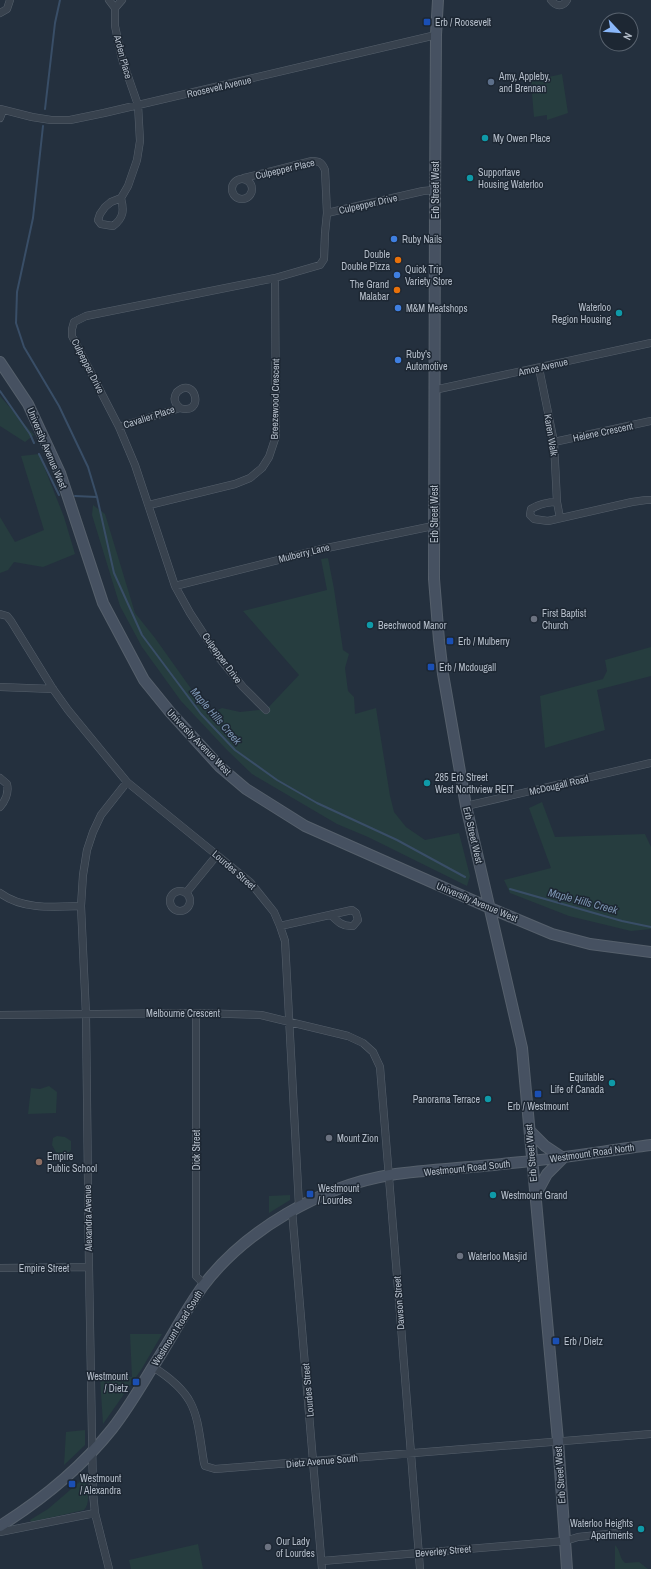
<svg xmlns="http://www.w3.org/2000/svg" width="651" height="1569" font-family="'Archivo Narrow',sans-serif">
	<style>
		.green { fill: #263d3f }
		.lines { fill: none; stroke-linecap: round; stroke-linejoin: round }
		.stream { stroke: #394e67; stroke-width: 2 }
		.minor-casing { stroke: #56606c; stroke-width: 8 }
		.secondary-casing { stroke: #56606c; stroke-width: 12 }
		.minor { stroke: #38424e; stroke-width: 7 }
		.secondary { stroke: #465161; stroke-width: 10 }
		.transit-dot { fill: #1a4fb4; stroke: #1d2733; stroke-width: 1.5 }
		.service-dot { fill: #5c6f8a; stroke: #1d2733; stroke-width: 1.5 }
		.culture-dot { fill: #0f9aa8; stroke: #1d2733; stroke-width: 1.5 }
		.shop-dot { fill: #3f7fe0; stroke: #1d2733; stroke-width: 1.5 }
		.food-dot { fill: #e8710a; stroke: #1d2733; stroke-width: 1.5 }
		.worship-dot { fill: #6b7280; stroke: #1d2733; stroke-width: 1.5 }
		.education-dot { fill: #8d6e63; stroke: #1d2733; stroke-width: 1.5 }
		.labels { text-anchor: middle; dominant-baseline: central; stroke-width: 3; stroke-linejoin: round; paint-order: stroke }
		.poi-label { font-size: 10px; fill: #b4bdc9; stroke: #1d2733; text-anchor: start }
		.street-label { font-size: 10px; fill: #b4bdc9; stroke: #1d2733 }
		.water-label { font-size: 11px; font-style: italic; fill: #7c94b1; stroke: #1d2733 }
	</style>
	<rect width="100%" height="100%" fill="#24303e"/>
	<path class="green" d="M562,74L568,113L547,120V115L534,117L531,81Z
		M0,396L34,435L25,442L0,426Z
		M39,454L64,517L75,554L43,567L14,562L8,570L0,573V517L15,542L44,530L21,456Z
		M93,505L105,514L135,613L155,638L209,714L222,708L240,712L259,710L265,711L299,675L243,611L327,590L321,559L328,558L334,589L343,650L349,654L345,668L348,691L354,697L355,714L376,708L390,796L394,812L406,827L425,840L459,833L470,876L467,886L368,837L337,824L252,774L227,750L181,701L142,647L120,606L92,515Z
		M651,647V676L597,690L605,730L545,748L540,696L603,679L607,671L605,660Z
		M542,802L555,837L645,834L651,847V929L631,931L569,916L510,893L504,880L551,868L529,808Z
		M49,1086L57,1092L56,1113L28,1114L31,1088L40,1089Z
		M57,1136L65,1137L71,1141V1150L67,1155L57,1154L52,1145L53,1138Z
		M290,1195V1200L269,1213V1196Z
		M130,1334H162L141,1370L103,1424L100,1378L132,1377Z
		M85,1430V1445L64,1465L66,1432Z
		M84,1478L86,1480C87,1489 91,1503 84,1510L31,1522L30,1520L48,1509Z
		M198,1544L203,1569H131L129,1560Z
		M615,1545C621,1551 619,1558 625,1563L639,1562L648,1569H615Z"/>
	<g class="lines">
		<path class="stream" d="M45,109L55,23L60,0
			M43,126L33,218L17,292L16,323L24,347L59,406L88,467L97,497L114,573L142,635L201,714L235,750L277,780L317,803L397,840L465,877
			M0,391L30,434L34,443
			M39,454L59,495
			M75,496L97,497
			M510,889L622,921L651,927"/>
		<g class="minor-casing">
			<path id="minor" d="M109,0L115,8V26L122,59L138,105L140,141L137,160L128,186L121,198L111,202L105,207L100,214L98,220L101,224L113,226C124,218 124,210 121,198
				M551,0C556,7 563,7 567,0
				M115,8L122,0
				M0,13L7,9L10,0
				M0,109L32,117L51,120H70L104,113L436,35
				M0,118L3,110
				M244,178L312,161C320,161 322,163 325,170L327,213L325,233L324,259L320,265L275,278L86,316L74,322L72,329V336L119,427L135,465L175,586L190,613L220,659L243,687L266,710
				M232 189a10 10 0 1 1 20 0a10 10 0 1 1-20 0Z
				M327,213L423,191L435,190
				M539,368L554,442L557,502L560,518
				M434,390L651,343
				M119,427L180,408C205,416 196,375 177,392C173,398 174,403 180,408
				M554,442L651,421
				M557,502C548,502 539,504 531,509L530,515L534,519L548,521L632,502L646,500H651
				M149,505L235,484L250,478L262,468L269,457L276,436L275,278
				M175,586L322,549L433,526
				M0,614L7,616L11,621L53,689L68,710L127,782L250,882L274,912L280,926L285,941L299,1206
				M0,687L53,689
				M0,778L7,784C9,793 6,800 0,807
				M466,806L651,763
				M170 901a10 10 0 1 1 20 0a10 10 0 1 1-20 0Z
				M0,893C23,910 54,907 81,906
				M186,893L217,855
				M280,926L352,910L356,913L358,920L353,926C343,927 338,922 331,915
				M196,1013V1276L204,1284
				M0,1015L196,1013L261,1015L348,1036L363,1043L373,1052L380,1067C394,1234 407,1402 420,1569
				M292,1210L322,1569
				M0,1268L89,1267
				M153,1367C199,1396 196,1414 204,1463L205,1466L215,1469L651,1434
				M0,1532L95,1513
				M322,1561L565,1541L578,1537L617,1533
				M109,1569L95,1513L93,1493L89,1267L86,1015L81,906L83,875L87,850L93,832L101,815L127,782"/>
		</g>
		<g class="secondary-casing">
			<path id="secondary" d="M438,0L436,35L435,199L434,579L439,640L443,674L466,806L522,1048L558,1441L567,1569
				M0,362L28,404L60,473L103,603L144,680L170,712L220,767L246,789L305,826L490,908L552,934L590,944L651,952
				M530,1131L545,1146L563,1158
				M535,1196L547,1174L563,1158
				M0,1526C43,1499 81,1468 112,1429C127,1410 140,1388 152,1368C170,1341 184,1312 203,1286C245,1230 322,1186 390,1175C430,1169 471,1168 511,1163C558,1159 604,1151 651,1145"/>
		</g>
		<use href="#minor" class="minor"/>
		<use href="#secondary" class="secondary"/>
	</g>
	<g class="transit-dot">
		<rect x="423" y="18" width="8" height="8" rx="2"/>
		<rect x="446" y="637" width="8" height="8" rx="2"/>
		<rect x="427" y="663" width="8" height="8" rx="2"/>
		<rect x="534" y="1090" width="8" height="8" rx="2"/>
		<rect x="306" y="1190" width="8" height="8" rx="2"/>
		<rect x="552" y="1337" width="8" height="8" rx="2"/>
		<rect x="132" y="1378" width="8" height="8" rx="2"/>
		<rect x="68" y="1480" width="8" height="8" rx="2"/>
	</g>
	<circle class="service-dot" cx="491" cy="82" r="4"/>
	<g class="culture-dot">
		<circle cx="485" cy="138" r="4"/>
		<circle cx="470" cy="178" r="4"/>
		<circle cx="619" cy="313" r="4"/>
		<circle cx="370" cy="625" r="4"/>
		<circle cx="427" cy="783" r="4"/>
		<circle cx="612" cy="1083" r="4"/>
		<circle cx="488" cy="1099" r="4"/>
		<circle cx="493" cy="1195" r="4"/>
		<circle cx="641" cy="1529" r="4"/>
	</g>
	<g class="shop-dot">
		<circle cx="394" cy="239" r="4"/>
		<circle cx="397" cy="275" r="4"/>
		<circle cx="398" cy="308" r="4"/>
		<circle cx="398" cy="360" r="4"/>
	</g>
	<g class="food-dot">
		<circle cx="398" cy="260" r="4"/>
		<circle cx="397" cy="290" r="4"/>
	</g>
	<g class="worship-dot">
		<circle cx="534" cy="619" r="4"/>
		<circle cx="329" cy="1138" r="4"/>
		<circle cx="460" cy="1256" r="4"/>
		<circle cx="268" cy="1547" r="4"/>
	</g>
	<circle class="education-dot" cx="39" cy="1162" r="4"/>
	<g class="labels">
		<g class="poi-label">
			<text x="435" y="22">Erb / Roosevelt</text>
			<text x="499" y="76">Amy, Appleby,<tspan x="499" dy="12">and Brennan</tspan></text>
			<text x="493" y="138">My Owen Place</text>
			<text x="478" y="172">Supportave<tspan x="478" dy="12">Housing Waterloo</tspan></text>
			<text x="402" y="239">Ruby Nails</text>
			<text x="390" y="254" text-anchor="end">Double<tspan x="390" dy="12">Double Pizza</tspan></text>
			<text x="405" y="269">Quick Trip<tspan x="405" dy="12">Variety Store</tspan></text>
			<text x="389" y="284" text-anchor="end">The Grand<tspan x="389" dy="12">Malabar</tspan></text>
			<text x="611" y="307" text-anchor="end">Waterloo<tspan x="611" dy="12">Region Housing</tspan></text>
			<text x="406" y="308">M&amp;M Meatshops</text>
			<text x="406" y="354">Ruby's<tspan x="406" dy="12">Automotive</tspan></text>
			<text x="542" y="613">First Baptist<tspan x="542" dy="12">Church</tspan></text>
			<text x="378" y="625">Beechwood Manor</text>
			<text x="458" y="641">Erb / Mulberry</text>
			<text x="439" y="667">Erb / Mcdougall</text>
			<text x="435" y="777">285 Erb Street<tspan x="435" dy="12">West Northview REIT</tspan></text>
			<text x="604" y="1077" text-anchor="end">Equitable<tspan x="604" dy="12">Life of Canada</tspan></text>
			<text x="480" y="1099" text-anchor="end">Panorama Terrace</text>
			<text x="538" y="1106" text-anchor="middle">Erb / Westmount</text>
			<text x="337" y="1138">Mount Zion</text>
			<text x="47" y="1156">Empire<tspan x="47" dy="12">Public School</tspan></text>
			<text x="318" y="1188">Westmount<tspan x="318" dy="12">/ Lourdes</tspan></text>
			<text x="501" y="1195">Westmount Grand</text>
			<text x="468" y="1256">Waterloo Masjid</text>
			<text x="564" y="1341">Erb / Dietz</text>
			<text x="128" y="1376" text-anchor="end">Westmount<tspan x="128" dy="12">/ Dietz</tspan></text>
			<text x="80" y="1478">Westmount<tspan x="80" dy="12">/ Alexandra</tspan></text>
			<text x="633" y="1523" text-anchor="end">Waterloo Heights<tspan x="633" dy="12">Apartments</tspan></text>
			<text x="276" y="1541">Our Lady<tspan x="276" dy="12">of Lourdes</tspan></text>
		</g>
		<g class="street-label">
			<text transform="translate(123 57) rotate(75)">Arden Place</text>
			<text transform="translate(219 87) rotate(-13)">Roosevelt Avenue</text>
			<text transform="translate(285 169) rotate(-13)">Culpepper Place</text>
			<text transform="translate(435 190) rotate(-90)">Erb Street West</text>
			<text transform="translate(368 204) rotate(-13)">Culpepper Drive</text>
			<text transform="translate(88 366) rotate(63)">Culpepper Drive</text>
			<text transform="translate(543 367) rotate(-13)">Amos Avenue</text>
			<text transform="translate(275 399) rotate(-89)">Breezewood Crescent</text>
			<text transform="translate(149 417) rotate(-18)">Cavalier Place</text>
			<text transform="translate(603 432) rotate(-12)">Helene Crescent</text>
			<text transform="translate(551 435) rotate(81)">Karen Walk</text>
			<text transform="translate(47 448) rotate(67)">University Avenue West</text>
			<text transform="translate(434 514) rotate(-90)">Erb Street West</text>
			<text transform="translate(304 553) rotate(-14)">Mulberry Lane</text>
			<text transform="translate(222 658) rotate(54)">Culpepper Drive</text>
			<text transform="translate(199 742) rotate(46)">University Avenue West</text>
			<text transform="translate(559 785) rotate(-13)">McDougall Road</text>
			<text transform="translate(473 835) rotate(77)">Erb Street West</text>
			<text transform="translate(234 870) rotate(41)">Lourdes Street</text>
			<text transform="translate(477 902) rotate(23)">University Avenue West</text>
			<text x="183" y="1013">Melbourne Crescent</text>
			<text transform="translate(196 1150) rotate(-90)">Dick Street</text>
			<text transform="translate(531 1153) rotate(-95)">Erb Street West</text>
			<text transform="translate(592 1153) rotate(-8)">Westmount Road North</text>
			<text transform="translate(467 1168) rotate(-6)">Westmount Road South</text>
			<text transform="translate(88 1218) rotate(-91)">Alexandra Avenue</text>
			<text x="44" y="1268">Empire Street</text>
			<text transform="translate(399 1303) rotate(-94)">Dawson Street</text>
			<text transform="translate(177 1328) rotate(-58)">Westmount Road South</text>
			<text transform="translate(308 1390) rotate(-95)">Lourdes Street</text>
			<text transform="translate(322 1461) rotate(-5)">Dietz Avenue South</text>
			<text transform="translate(560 1475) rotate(-94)">Erb Street West</text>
			<text transform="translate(443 1551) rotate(-5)">Beverley Street</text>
		</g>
		<g class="water-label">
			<text transform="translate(216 716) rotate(49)">Maple Hills Creek</text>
			<text transform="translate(583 901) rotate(15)">Maple Hills Creek</text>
		</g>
	</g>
	<g transform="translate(619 32) rotate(116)"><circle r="19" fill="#1d2733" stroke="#59636f"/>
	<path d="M0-3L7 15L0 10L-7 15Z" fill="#8ab7f9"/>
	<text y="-6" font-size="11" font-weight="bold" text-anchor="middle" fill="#b4bdc9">N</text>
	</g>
</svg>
